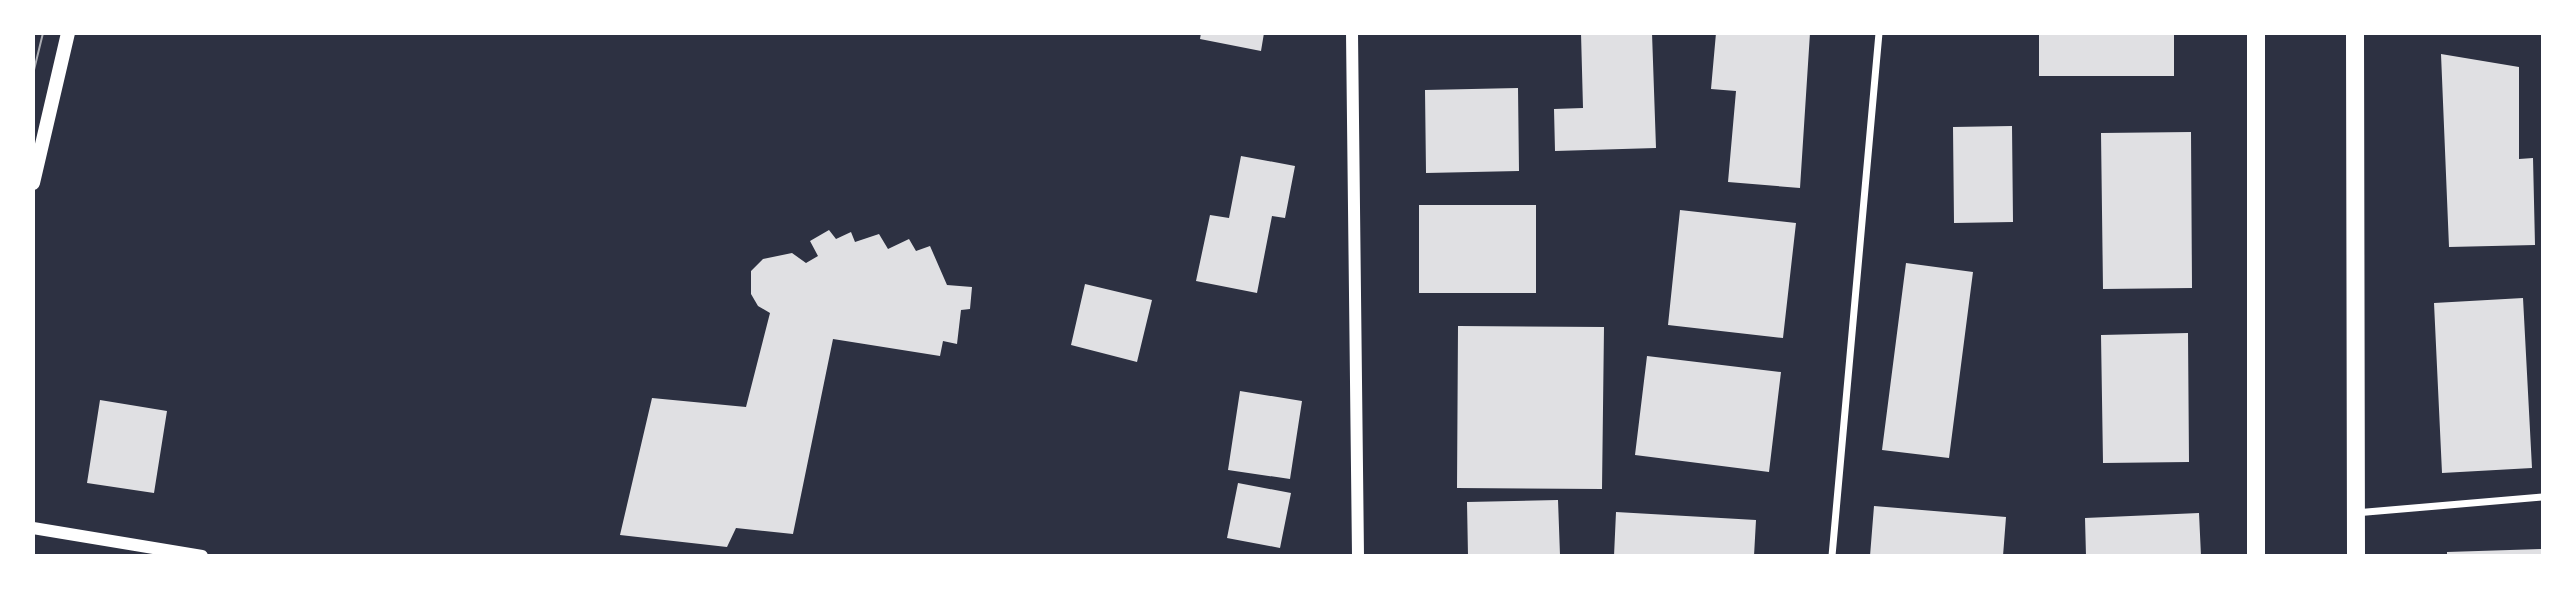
<svg xmlns="http://www.w3.org/2000/svg" width="2576" height="589" font-family="Roboto,sans-serif">
	<style>
		.building { fill: #e0e0e3 }
		.lines { fill: none; stroke-linecap: round; stroke-linejoin: round }
		.minor { stroke: #fff; stroke-width: 7 }
		.tertiary { stroke: #fff; stroke-width: 12 }
		.secondary { stroke: #fff; stroke-width: 14 }
		.primary { stroke: #fff; stroke-width: 18 }
		.tram { stroke: #abadb3; stroke-width: 2 }
	</style>
	<rect width="100%" height="100%" fill="#2d3142"/>
	<path class="building" d="M1201,33H1264L1261,51L1200,39Z
		M1581,33H1652L1656,148L1555,151L1554,109L1583,108Z
		M1716,33H1810L1800,188L1728,182L1736,91L1711,89Z
		M2039,33H2174V76H2039Z
		M2441,54L2519,67V159L2533,158L2535,245L2449,247Z
		M1518,88L1519,171L1426,173L1425,90Z
		M2012,126L2013,222L1954,223L1953,127Z
		M2191,132L2192,288L2103,289L2101,133Z
		M1241,156L1295,166L1285,218L1272,216L1257,293L1196,281L1210,215L1229,218Z
		M1419,205H1536V293H1419Z
		M1680,210L1796,223L1783,338L1668,325Z
		M829,230L836,239L851,232L855,242L879,234L888,249L909,239L916,251L930,246L947,285L972,287L970,309L961,310L957,344L943,341L940,356L833,339L793,534L736,528L727,547L620,535L652,398L746,407L770,313L758,306L751,294V271L763,259L792,253L806,263L818,256L810,241Z
		M1906,263L1973,272L1949,458L1882,450Z
		M1085,284L1152,300L1137,362L1071,345Z
		M2523,298L2532,468L2442,473L2434,303Z
		M1458,326L1604,327L1602,489L1457,488Z
		M2188,333L2189,462L2103,463L2101,335Z
		M1647,356L1781,372L1769,472L1635,455Z
		M1240,391L1302,401L1290,479L1228,470Z
		M100,400L167,411L154,493L87,483Z
		M1238,483L1291,493L1280,548L1227,538Z
		M1558,500L1560,555L1468,556L1467,502Z
		M1874,506L2006,517L2003,556H1870Z
		M1616,512L1756,520L1754,556H1614Z
		M2199,513L2201,556H2086L2085,518Z
		M2541,549V556H2447V552Z"/>
	<g class="lines">
		<path class="minor" d="M2355,513L2543,497
			M1832,556L1879,33"/>
		<path class="tertiary" d="M1352,33L1358,556
			M33,528L202,556"/>
		<path class="secondary" d="M33,183L68,33"/>
		<path class="primary" d="M2355,33L2356,556
			M2256,556V33"/>
		<path class="tram" d="M33,74L43,33"/>
	</g>
	<rect width="2576" height="589" fill="none" stroke="#ffffff" stroke-width="70"/>
</svg>
